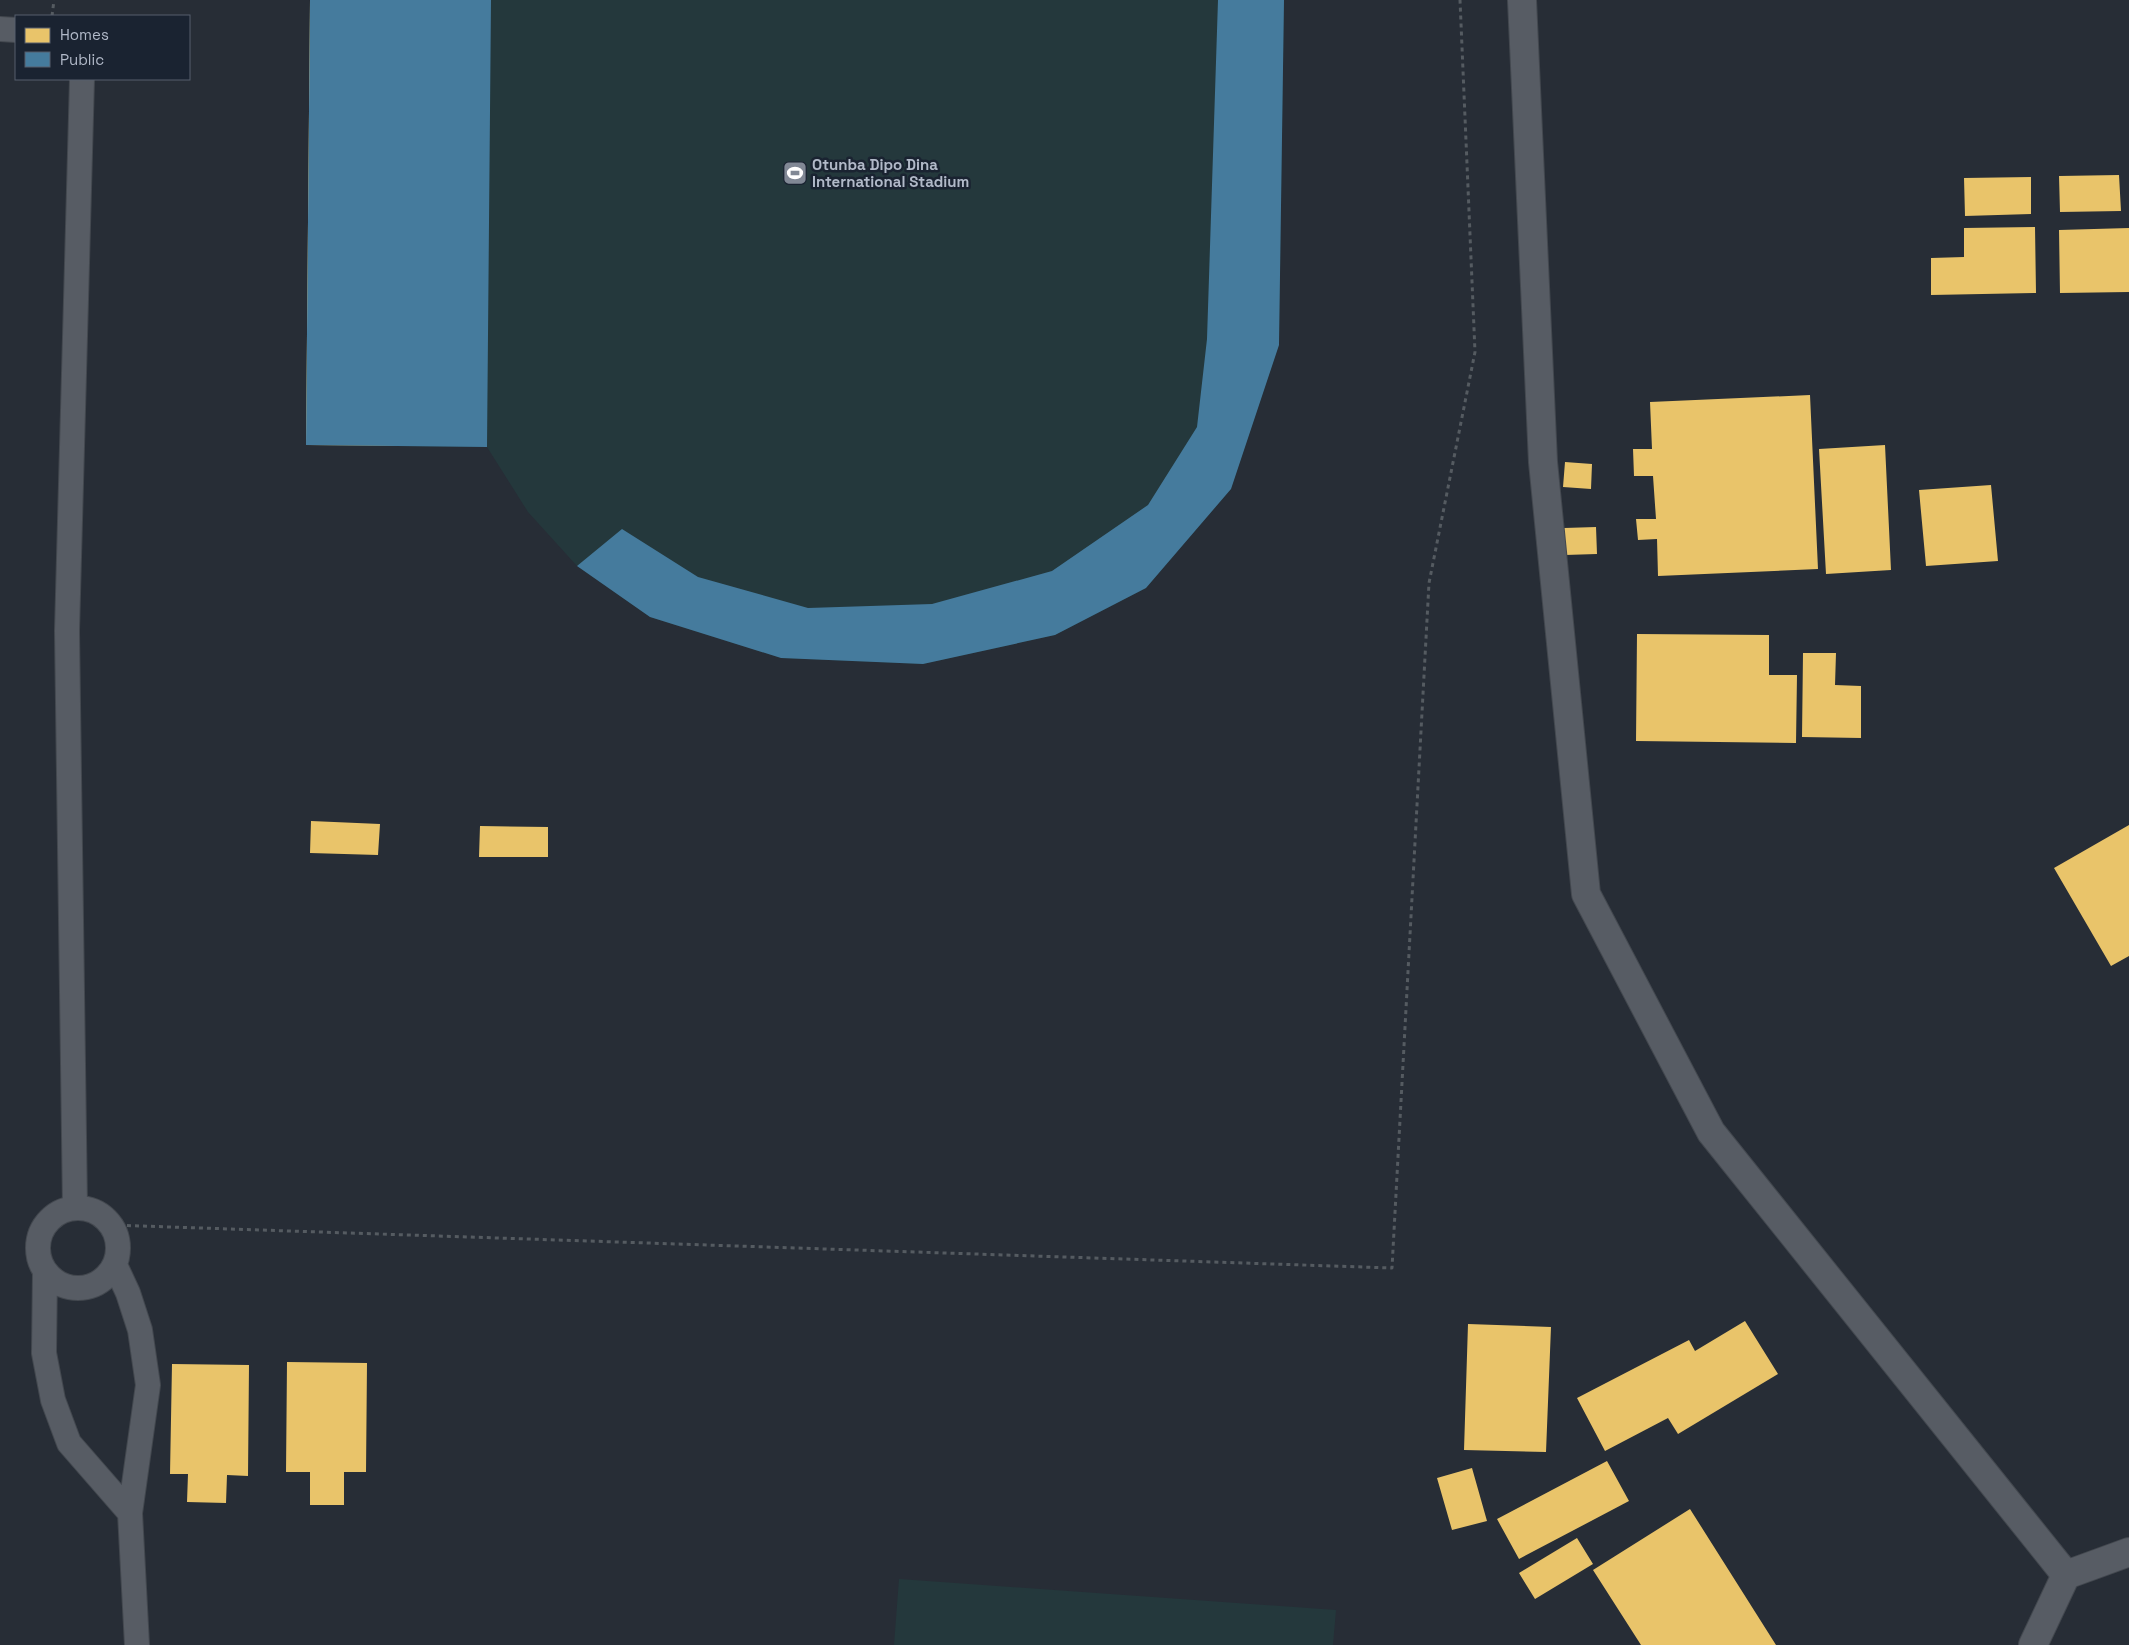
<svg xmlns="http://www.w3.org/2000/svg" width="2129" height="1645" font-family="'Space Grotesk',sans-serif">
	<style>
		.green { fill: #24383c }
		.homes { fill: #e9c46a }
		.public { fill: #457b9d }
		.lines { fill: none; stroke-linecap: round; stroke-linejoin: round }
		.lane-casing { stroke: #43484f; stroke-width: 26 }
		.street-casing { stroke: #43484f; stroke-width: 30 }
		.path { stroke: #555b61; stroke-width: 3; stroke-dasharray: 4 4; stroke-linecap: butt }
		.lane { stroke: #575c64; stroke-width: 24 }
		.street { stroke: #575c64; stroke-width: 28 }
		.labels { text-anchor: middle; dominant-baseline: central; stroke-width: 5; stroke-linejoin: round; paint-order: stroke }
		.poi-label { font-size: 15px; font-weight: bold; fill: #b1b9c8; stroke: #1a2331; text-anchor: start }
	</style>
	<rect width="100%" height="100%" fill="#272d36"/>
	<path class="green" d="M310,0H1284L1279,345L1231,489L1146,588L1055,635L923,664L781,658L650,617L577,566L528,512L487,447L306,445Z
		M899,1579L1336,1610L1333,1645H894Z"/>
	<path class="homes" d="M310,0H442L438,446L306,445Z
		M2119,175L2121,211L2060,212L2059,176Z
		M2031,177V214L1965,216L1964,178Z
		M2035,227L2036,293L1931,295V258L1964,257V228Z
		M2129,228V292L2060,293L2059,230Z
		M1810,395L1818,569L1658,576L1657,539L1638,540L1636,519H1656L1653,476H1634L1633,449H1652L1650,402Z
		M1885,445L1891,570L1826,574L1819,449Z
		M1565,462L1592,464L1591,489L1563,487Z
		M1991,485L1998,561L1926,566L1919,490Z
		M1596,527L1597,554L1565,555L1564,528Z
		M1637,634L1769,635V675H1797L1796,743L1636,741Z
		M1803,653H1836L1835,685L1861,686V738L1802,737Z
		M311,821L380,824L378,855L310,853Z
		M2129,825V956L2111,966L2054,868Z
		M480,826L548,827V857H479Z
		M1745,1321L1778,1374L1678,1434L1668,1418L1605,1451L1577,1398L1689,1340L1695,1351Z
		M1468,1324L1551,1327L1546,1452L1464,1450Z
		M287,1362L367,1363L366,1472H344V1505H310V1472H286Z
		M172,1364L249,1365L248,1476L227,1475L226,1503L187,1502L188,1474H170Z
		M1607,1461L1629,1501L1519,1559L1497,1519Z
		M1472,1468L1487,1521L1452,1530L1437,1478Z
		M1690,1509L1776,1645H1641L1593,1570Z
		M1577,1538L1593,1564L1535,1599L1519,1573Z"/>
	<path class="public" d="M310,0H491L487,447L306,445Z
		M1218,0H1284L1279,345L1231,489L1146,588L1055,635L923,664L781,658L650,617L577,566L622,529L698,577L808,608L932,604L1052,571L1148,505L1197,427L1207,339Z"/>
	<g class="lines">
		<g class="lane-casing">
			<path id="lane" d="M0,29L16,30
				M38 1248a40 40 0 1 1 80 0a40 40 0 1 1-80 0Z
				M75,1208L67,631L82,79
				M115,1265L128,1293L140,1330L148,1385L130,1513L137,1645
				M45,1271L44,1353L53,1400L69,1443L130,1513"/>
		</g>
		<g class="street-casing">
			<path id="street" d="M1522,0L1543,462L1586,894L1711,1132L2066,1575L2033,1645
				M2066,1575L2129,1552"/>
		</g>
		<path class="path" d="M52,16L54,0
			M111,1225L1392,1268L1429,583L1475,352L1460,0"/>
		<use href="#lane" class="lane"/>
		<use href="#street" class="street"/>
	</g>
	<defs>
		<g id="stadium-square" transform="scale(1.25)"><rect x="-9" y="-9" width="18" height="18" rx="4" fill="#818895" stroke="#1a2331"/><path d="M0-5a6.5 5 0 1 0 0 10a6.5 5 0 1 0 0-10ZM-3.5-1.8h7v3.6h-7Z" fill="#fff"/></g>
	</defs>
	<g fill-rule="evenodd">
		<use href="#stadium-square" x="795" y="173"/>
	</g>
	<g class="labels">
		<g class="poi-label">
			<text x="812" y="164">Otunba Dipo Dina<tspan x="812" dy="17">International Stadium</tspan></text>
		</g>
	</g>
	<rect x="15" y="15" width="175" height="65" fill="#1a2331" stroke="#565f6d"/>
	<rect x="25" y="28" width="25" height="15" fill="#e9c46a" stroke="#565f6d"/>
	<text x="60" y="40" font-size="15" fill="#b1b9c8">Homes</text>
	<rect x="25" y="52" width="25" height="15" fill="#457b9d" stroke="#565f6d"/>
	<text x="60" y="65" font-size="15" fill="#b1b9c8">Public</text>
</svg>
